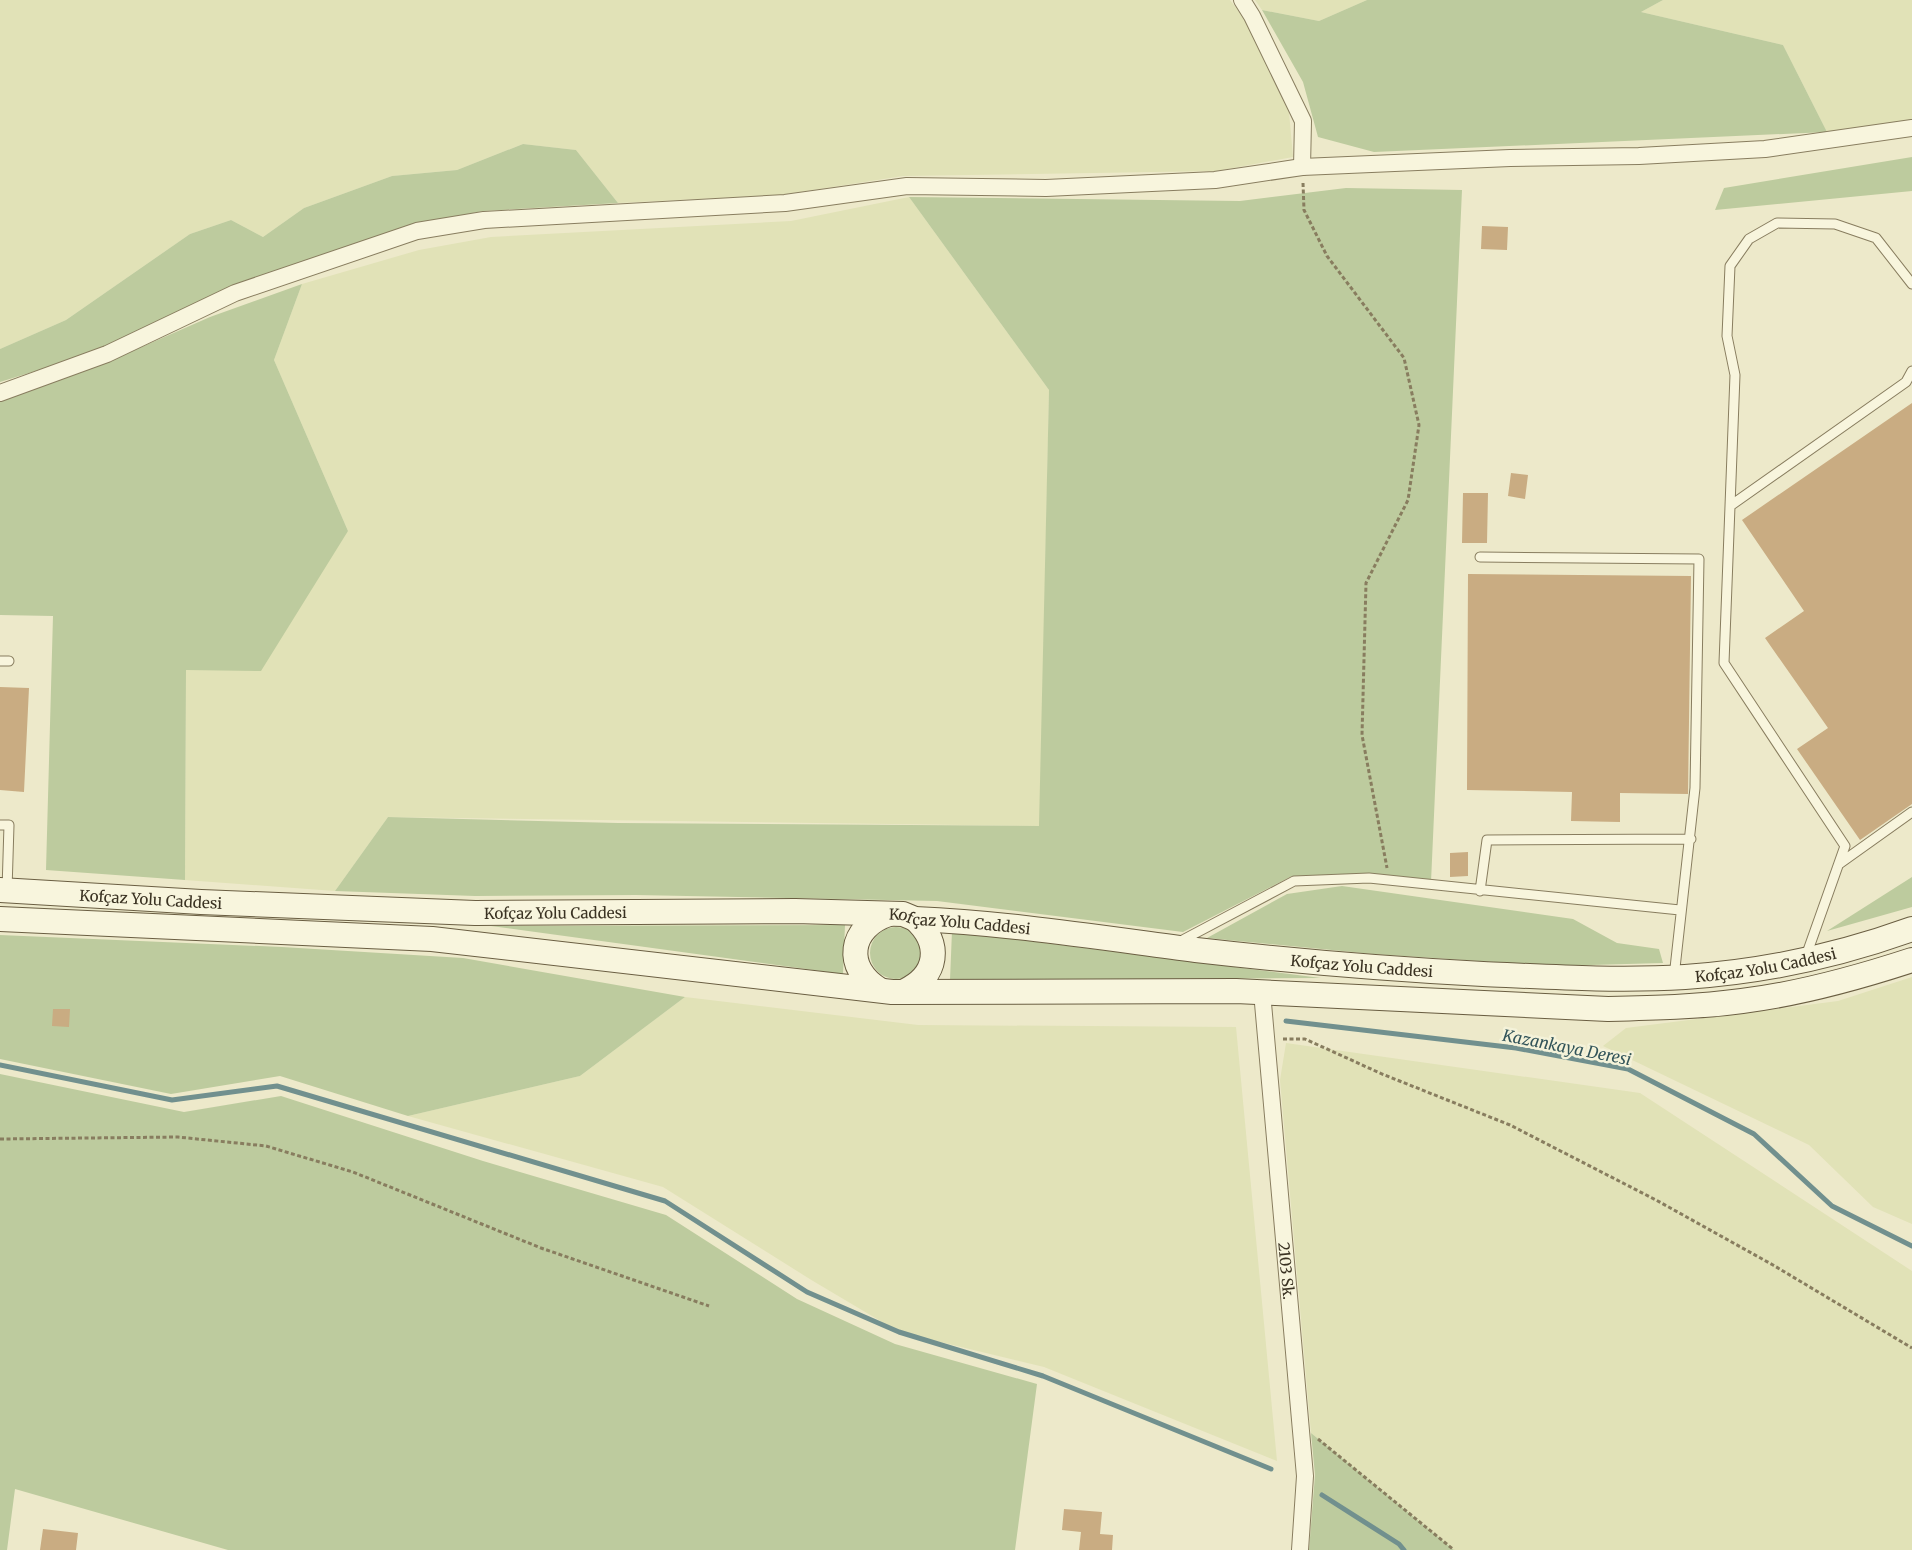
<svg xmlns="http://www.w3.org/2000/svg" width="1912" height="1550" font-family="Merriweather,serif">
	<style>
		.farmland { fill: #e1e2b7 }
		.green { fill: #bdcb9e }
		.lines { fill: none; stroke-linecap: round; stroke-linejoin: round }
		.stream { stroke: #71908e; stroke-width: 5 }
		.building { fill: #c9ac82 }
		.service-casing { stroke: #887d5f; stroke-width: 11 }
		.minor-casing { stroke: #887d5f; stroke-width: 18 }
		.secondary-casing { stroke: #6a5e42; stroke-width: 26 }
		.path { stroke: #887d5f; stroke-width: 3; stroke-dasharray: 4 2.5; stroke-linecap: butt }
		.service { stroke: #f8f5dd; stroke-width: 9 }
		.minor { stroke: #f8f5dd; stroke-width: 16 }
		.secondary { stroke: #f8f5dd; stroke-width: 24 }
		.labels { text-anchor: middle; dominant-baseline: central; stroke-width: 5; stroke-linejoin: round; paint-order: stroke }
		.street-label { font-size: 15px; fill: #3a3222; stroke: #f4f2d9 }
		.water-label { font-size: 16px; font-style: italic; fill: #325459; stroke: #f4f2d9 }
	</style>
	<rect width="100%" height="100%" fill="#ede9ca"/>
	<path class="farmland" d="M0,0H1230L1243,17L1289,112L1293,157L1217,171L903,176L781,195L618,203L576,150L523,144L457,170L392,176L304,208L263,237L231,220L190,234L66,320L0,349Z
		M1255,0H1367L1319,21L1262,10Z
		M1663,0H1912V120L1827,132L1783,45L1641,12Z
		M909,197L1049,390L1040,826L388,817L335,891L185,880L186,670L348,531L274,360L302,284L419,250L491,237L791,221Z
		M1912,977V1224L1873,1207L1809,1145L1603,1046L1626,1028L1838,1001Z
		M685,997L918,1025L1236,1027L1277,1461L1044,1367L899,1332L813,1281L663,1187L408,1116L580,1076Z
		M1286,1043L1640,1093L1912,1271V1550H1454L1311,1433L1280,1080Z"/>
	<path class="green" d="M1367,0H1663L1641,12L1783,45L1827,132L1374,152L1318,137L1303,82L1262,10L1319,21Z
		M523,144L576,150L618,203L483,211L413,225L103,350L0,382V349L66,320L190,234L231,220L263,237L304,208L392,176L457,170Z
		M1912,157V191L1715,210L1724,188Z
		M1346,188L1462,190L1431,882L1369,875L1292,876L1183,932L937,901L636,895L475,896L335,891L388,817L618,823L1039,826L1049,390L909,197L1240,201Z
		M302,284L274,360L348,531L261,671L186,670L185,880L46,870L53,616L0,615V399L112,360L210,317Z
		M1912,877V907L1827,931Z
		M1342,886L1573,919L1617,943L1659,949L1663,963L1555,966L1373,954L1207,938L1287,894Z
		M845,925L843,974L491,926Z
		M870 953a26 26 0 1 1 52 0a26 26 0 1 1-52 0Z
		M952,931L1321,978L950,980Z
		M0,935L282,947L463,958L685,997L580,1076L408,1116L280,1076L171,1094L0,1059Z
		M0,1074L184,1112L281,1096L483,1161L666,1215L797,1299L895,1344L1037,1384L1015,1550H228L15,1489L7,1550H0Z
		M1311,1433L1454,1550H1309L1315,1475Z"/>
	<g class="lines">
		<path class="stream" d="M1286,1021L1516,1048L1628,1069L1754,1134L1832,1206L1912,1246
			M0,1065L172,1100L277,1086L665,1201L807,1292L899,1332L1043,1376L1271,1469
			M1322,1495L1399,1544L1404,1550"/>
	</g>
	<path class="building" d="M1482,226L1508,227L1507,250L1481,249Z
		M1912,403V804L1860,840L1797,749L1828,728L1765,638L1804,611L1742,520Z
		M1511,473L1528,475L1525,499L1508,496Z
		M1463,493H1488L1487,543H1462Z
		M1468,574L1691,576L1688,794L1620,793V822L1571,821L1572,792L1467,790Z
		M0,687L29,688L24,792L0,790Z
		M1468,852V876L1450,877V853Z
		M53,1009H70L69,1027L52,1026Z
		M1064,1509L1102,1512L1100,1534L1113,1535L1112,1550H1079L1081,1532L1062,1530Z
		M43,1529L78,1533L76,1550H40Z"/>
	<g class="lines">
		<g class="service-casing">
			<path id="service" d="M1730,506L1735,375L1727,336L1730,266L1749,239L1777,223L1835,224L1876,238L1912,284
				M1480,557L1699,559L1695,788L1674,977
				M0,661H9
				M0,825H9L7,890
				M1839,864L1912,812
				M1480,891L1487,840L1691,839
				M1177,943L1294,881L1369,878L1680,910
				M1806,956L1845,846L1724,663L1730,506L1906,382L1912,371"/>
		</g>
		<g class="minor-casing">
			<g id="minor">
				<path d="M1242,0L1252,16L1303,121L1302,167"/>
				<path d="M0,393L107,354L235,293L417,231L484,220L785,203L907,186L1046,188L1215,180L1302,167L1510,158L1639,156L1765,149L1912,128"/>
				<path id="s1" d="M1262,992L1305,1476L1300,1550"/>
			</g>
		</g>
		<g class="secondary-casing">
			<g id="secondary">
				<path id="s2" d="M0,890L201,902L475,913L795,911L903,914L915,919C1009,923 1103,938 1196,950C1292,961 1387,969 1483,974C1551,977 1618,981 1685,977C1762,972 1840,955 1912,929"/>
				<path d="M0,919L432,939L892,992L1236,991L1608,1009C1653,1008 1698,1007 1742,1001C1799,994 1857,978 1912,960"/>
				<path d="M880,990C843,968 849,927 889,914"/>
				<path d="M905,991C938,975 942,944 915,919"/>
			</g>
		</g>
		<path class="path" d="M1303,183L1304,210L1327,256L1404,358L1419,425L1408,500L1366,583L1362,735L1387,868
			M1283,1039H1305L1382,1074L1510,1125L1656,1200L1773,1265L1912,1348
			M0,1139L178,1137L266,1146L353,1172L541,1248L709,1306
			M1318,1439L1454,1550"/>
		<use href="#service" class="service"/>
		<use href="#minor" class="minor"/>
		<use href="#secondary" class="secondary"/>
	</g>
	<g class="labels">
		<g class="street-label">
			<text stroke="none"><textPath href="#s2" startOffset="151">Kofçaz Yolu Caddesi</textPath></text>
			<text stroke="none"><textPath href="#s2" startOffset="556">Kofçaz Yolu Caddesi</textPath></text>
			<text stroke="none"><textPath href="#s2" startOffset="961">Kofçaz Yolu Caddesi</textPath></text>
			<text stroke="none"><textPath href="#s2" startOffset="1771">Kofçaz Yolu Caddesi</textPath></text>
			<text stroke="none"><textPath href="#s2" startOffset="1366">Kofçaz Yolu Caddesi</textPath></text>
			<text stroke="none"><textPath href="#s1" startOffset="280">2103 Sk.</textPath></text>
		</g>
		<g class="water-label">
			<text transform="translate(1567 1047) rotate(11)">Kazankaya Deresi</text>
		</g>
	</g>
</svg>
